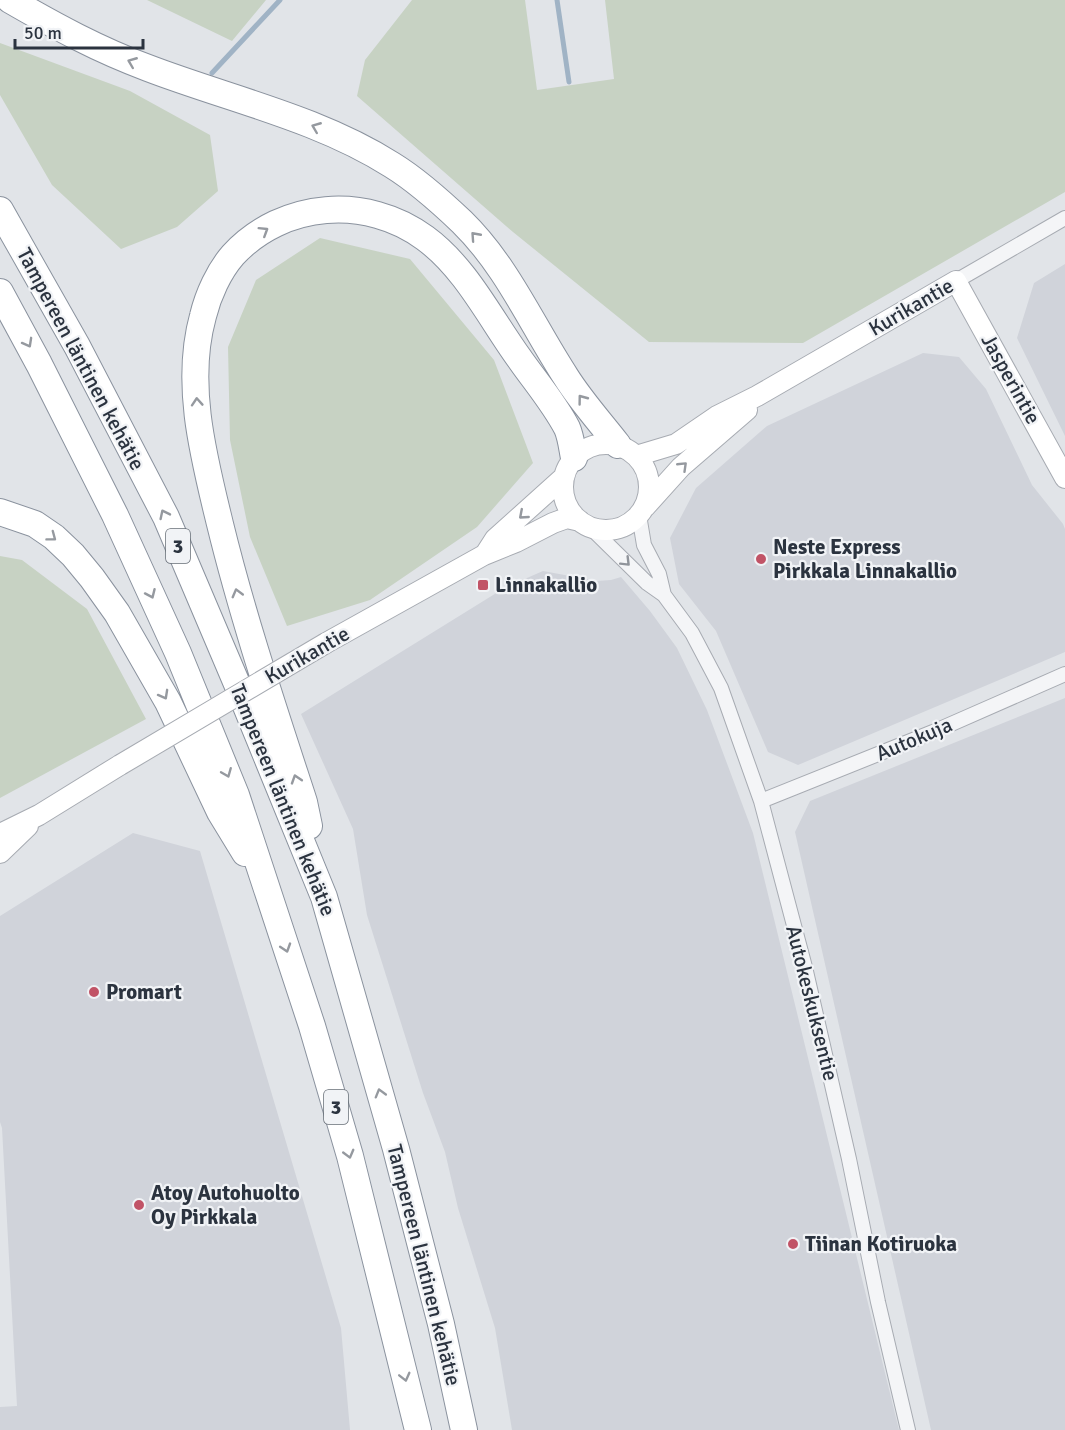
<svg xmlns="http://www.w3.org/2000/svg" width="1065" height="1430" font-family="Signika,sans-serif">
	<style>
		.built { fill: #d0d3da }
		.green { fill: #c7d2c3 }
		.lines { fill: none; stroke-linecap: round; stroke-linejoin: round }
		.stream { stroke: #a0b3c5; stroke-width: 5 }
		.minor-casing { stroke: #a7abb2; stroke-width: 16 }
		.secondary-casing { stroke: #a7abb2; stroke-width: 22 }
		.motorway-casing { stroke: #8a929e; stroke-width: 28 }
		.minor { stroke: #f4f5f7; stroke-width: 14 }
		.secondary { stroke: #fff; stroke-width: 20 }
		.motorway { stroke: #fff; stroke-width: 26 }
		.secondary-bridge-casing { stroke: #a7abb2; stroke-width: 22; stroke-linecap: butt }
		.secondary-bridge { stroke: #fff; stroke-width: 20 }
		.oneway { stroke: #95999f }
		.oneway2 { stroke: #90949b }
		.poi-dot { fill: #c15366; stroke: #f1f3f6; stroke-width: 2 }
		.labels { text-anchor: middle; dominant-baseline: central; stroke-width: 4.5; stroke-linejoin: round; paint-order: stroke }
		.shield { fill: #f1f3f6; stroke: #666d76; stroke-width: 1.5 }
		.shield-label { font-size: 20px; font-weight: bold; fill: #2b333f }
		.street-label { font-size: 21px; fill: #2b333f; stroke: #f1f3f6 }
		.poi-label { font-size: 21px; font-weight: bold; fill: #2b333f; stroke: #f1f3f6; text-anchor: start }
	</style>
	<rect width="100%" height="100%" fill="#e1e4e8"/>
	<path class="built" d="M1065,264V436L1017,338L1034,283Z
		M923,353L959,357L986,389L1032,485L1063,524L1065,529V652L798,765L768,752L716,631L679,584L670,538L696,488L767,426Z
		M543,571L597,581L611,580L621,577L650,611L677,648L707,710L753,833L899,1430H512L495,1328L458,1208L445,1152L423,1093L367,915L353,829L301,714L506,587Z
		M1065,698V1430H931L795,832L810,801Z
		M133,833L200,851L341,1328L350,1430H0V1407L17,1406L2,1128L0,1122V916Z"/>
	<path class="green" d="M147,0H266L232,41Z
		M412,0H525L537,90L614,79L605,0H1065V192L803,343L649,342L513,232L357,96L365,60Z
		M0,43L130,91L210,135L218,191L177,227L121,249L52,185L0,95Z
		M320,238L410,259L494,360L533,463L477,527L370,600L287,626L250,537L230,440L228,347L256,280Z
		M0,556L22,560L87,609L146,719L0,798Z"/>
	<g class="lines">
		<path class="stream" d="M557,0L569,82
			M212,73L280,0"/>
		<g class="minor-casing">
			<path id="minor" d="M956,281L1065,218
				M639,515L644,545L659,574L664,595
				M590,527L647,583L664,595L692,633L721,688L761,801L805,967L849,1159L878,1302L908,1430
				M761,801L933,732L1065,674"/>
		</g>
		<g class="secondary-casing">
			<path id="secondary" d="M563 487a43 43 0 1 1 86 0a43 43 0 1 1-86 0Z
				M636,456L676,444L717,416L757,396L956,281L1065,478
				M645,507L681,467L747,410
				M486,553L495,539L564,477
				M326,643L484,555L516,542L553,523L567,518L580,521
				M0,834L39,815L120,765
				M0,853L28,826"/>
		</g>
		<g class="motorway-casing">
			<path id="motorway" d="M10,0C55,26 99,50 148,68C229,99 318,118 392,165C418,181 441,202 462,222C507,266 532,325 566,377C581,401 601,423 618,445
				M0,210L77,346L166,517L237,684L324,897L396,1149L441,1324L464,1430
				M0,292L39,364L115,515L178,653L236,795L312,1026L350,1156L418,1430
				M0,512L35,524L54,537L73,555L92,578L117,613L168,702L220,812L245,853
				M309,826L304,802C274,710 243,618 220,524C204,458 184,384 203,316C208,295 219,271 233,255C283,201 367,195 425,238C466,268 490,318 519,358C535,381 554,403 567,428C571,437 572,448 574,458"/>
		</g>
		<use href="#minor" class="minor"/>
		<use href="#secondary" class="secondary"/>
		<use href="#motorway" class="motorway"/>
		<g class="secondary-bridge-casing">
			<path id="secondary-bridge" d="M120,765L326,643"/>
		</g>
		<use href="#secondary-bridge" class="secondary-bridge"/>
	</g>
	<defs><path id="oneway-chevron" d="M-2-3.5L2.5 0L-2 3.5" fill="none" stroke-width="1.6" stroke-linecap="round" stroke-linejoin="round" transform="scale(1.5)"/></defs>
	<g class="oneway">
		<use href="#oneway-chevron" transform="translate(132 62) rotate(-158)"/>
		<use href="#oneway-chevron" transform="translate(316 127) rotate(-158)"/>
		<use href="#oneway-chevron" transform="translate(264 231) rotate(-32)"/>
		<use href="#oneway-chevron" transform="translate(475 236) rotate(-132)"/>
		<use href="#oneway-chevron" transform="translate(28 343) rotate(61)"/>
		<use href="#oneway-chevron" transform="translate(582 399) rotate(-127)"/>
		<use href="#oneway-chevron" transform="translate(197 402) rotate(-94)"/>
		<use href="#oneway-chevron" transform="translate(683 466) rotate(-44)"/>
		<use href="#oneway-chevron" transform="translate(164 514) rotate(-116)"/>
		<use href="#oneway-chevron" transform="translate(523 515) rotate(139)"/>
		<use href="#oneway-chevron" transform="translate(52 537) rotate(37)"/>
		<use href="#oneway-chevron" transform="translate(237 593) rotate(-105)"/>
		<use href="#oneway-chevron" transform="translate(151 594) rotate(66)"/>
		<use href="#oneway-chevron" transform="translate(164 695) rotate(61)"/>
		<use href="#oneway-chevron" transform="translate(227 773) rotate(68)"/>
		<use href="#oneway-chevron" transform="translate(296 779) rotate(-108)"/>
		<use href="#oneway-chevron" transform="translate(286 948) rotate(72)"/>
		<use href="#oneway-chevron" transform="translate(380 1093) rotate(-106)"/>
		<use href="#oneway-chevron" transform="translate(349 1154) rotate(75)"/>
		<use href="#oneway-chevron" transform="translate(405 1377) rotate(76)"/>
	</g>
	<use class="oneway2" href="#oneway-chevron" transform="translate(626 562) rotate(45)"/>
	<g class="poi-dot">
		<circle cx="761" cy="559" r="6"/>
		<rect x="477" y="579" width="12" height="12" rx="3"/>
		<circle cx="94" cy="992" r="6"/>
		<circle cx="139" cy="1205" r="6"/>
		<circle cx="793" cy="1244" r="6"/>
	</g>
	<g class="labels">
		<g class="shield">
			<rect x="166" y="529" width="24" height="34" rx="4.5"/>
			<rect x="324" y="1090" width="24" height="34" rx="4.5"/>
		</g>
		<g class="shield-label">
			<text x="178" y="546">3</text>
			<text x="336" y="1107">3</text>
		</g>
		<g class="street-label">
			<text transform="translate(911 307) rotate(-30)">Kurikantie</text>
			<text transform="translate(81 359) rotate(62)">Tampereen läntinen kehätie</text>
			<text transform="translate(1011 379) rotate(61)">Jasperintie</text>
			<text transform="translate(307 655) rotate(-30)">Kurikantie</text>
			<text transform="translate(914 739) rotate(-23)">Autokuja</text>
			<text transform="translate(283 800) rotate(68)">Tampereen läntinen kehätie</text>
			<text transform="translate(812 1003) rotate(76)">Autokeskuksentie</text>
			<text transform="translate(424 1265) rotate(76)">Tampereen läntinen kehätie</text>
		</g>
		<g class="poi-label">
			<text x="773" y="547">Neste Express<tspan x="773" dy="24">Pirkkala Linnakallio</tspan></text>
			<text x="495" y="585">Linnakallio</text>
			<text x="106" y="992">Promart</text>
			<text x="151" y="1193">Atoy Autohuolto<tspan x="151" dy="24">Oy Pirkkala</tspan></text>
			<text x="805" y="1244">Tiinan Kotiruoka</text>
		</g>
	</g>
	<path d="M15 39v9h128v-9" fill="none" stroke="#2b333f" stroke-width="3"/>
	<text x="24" y="39" font-size="18" fill="#2b333f" stroke="#f1f3f6" stroke-width="4.5" paint-order="stroke">50 m</text>
</svg>
